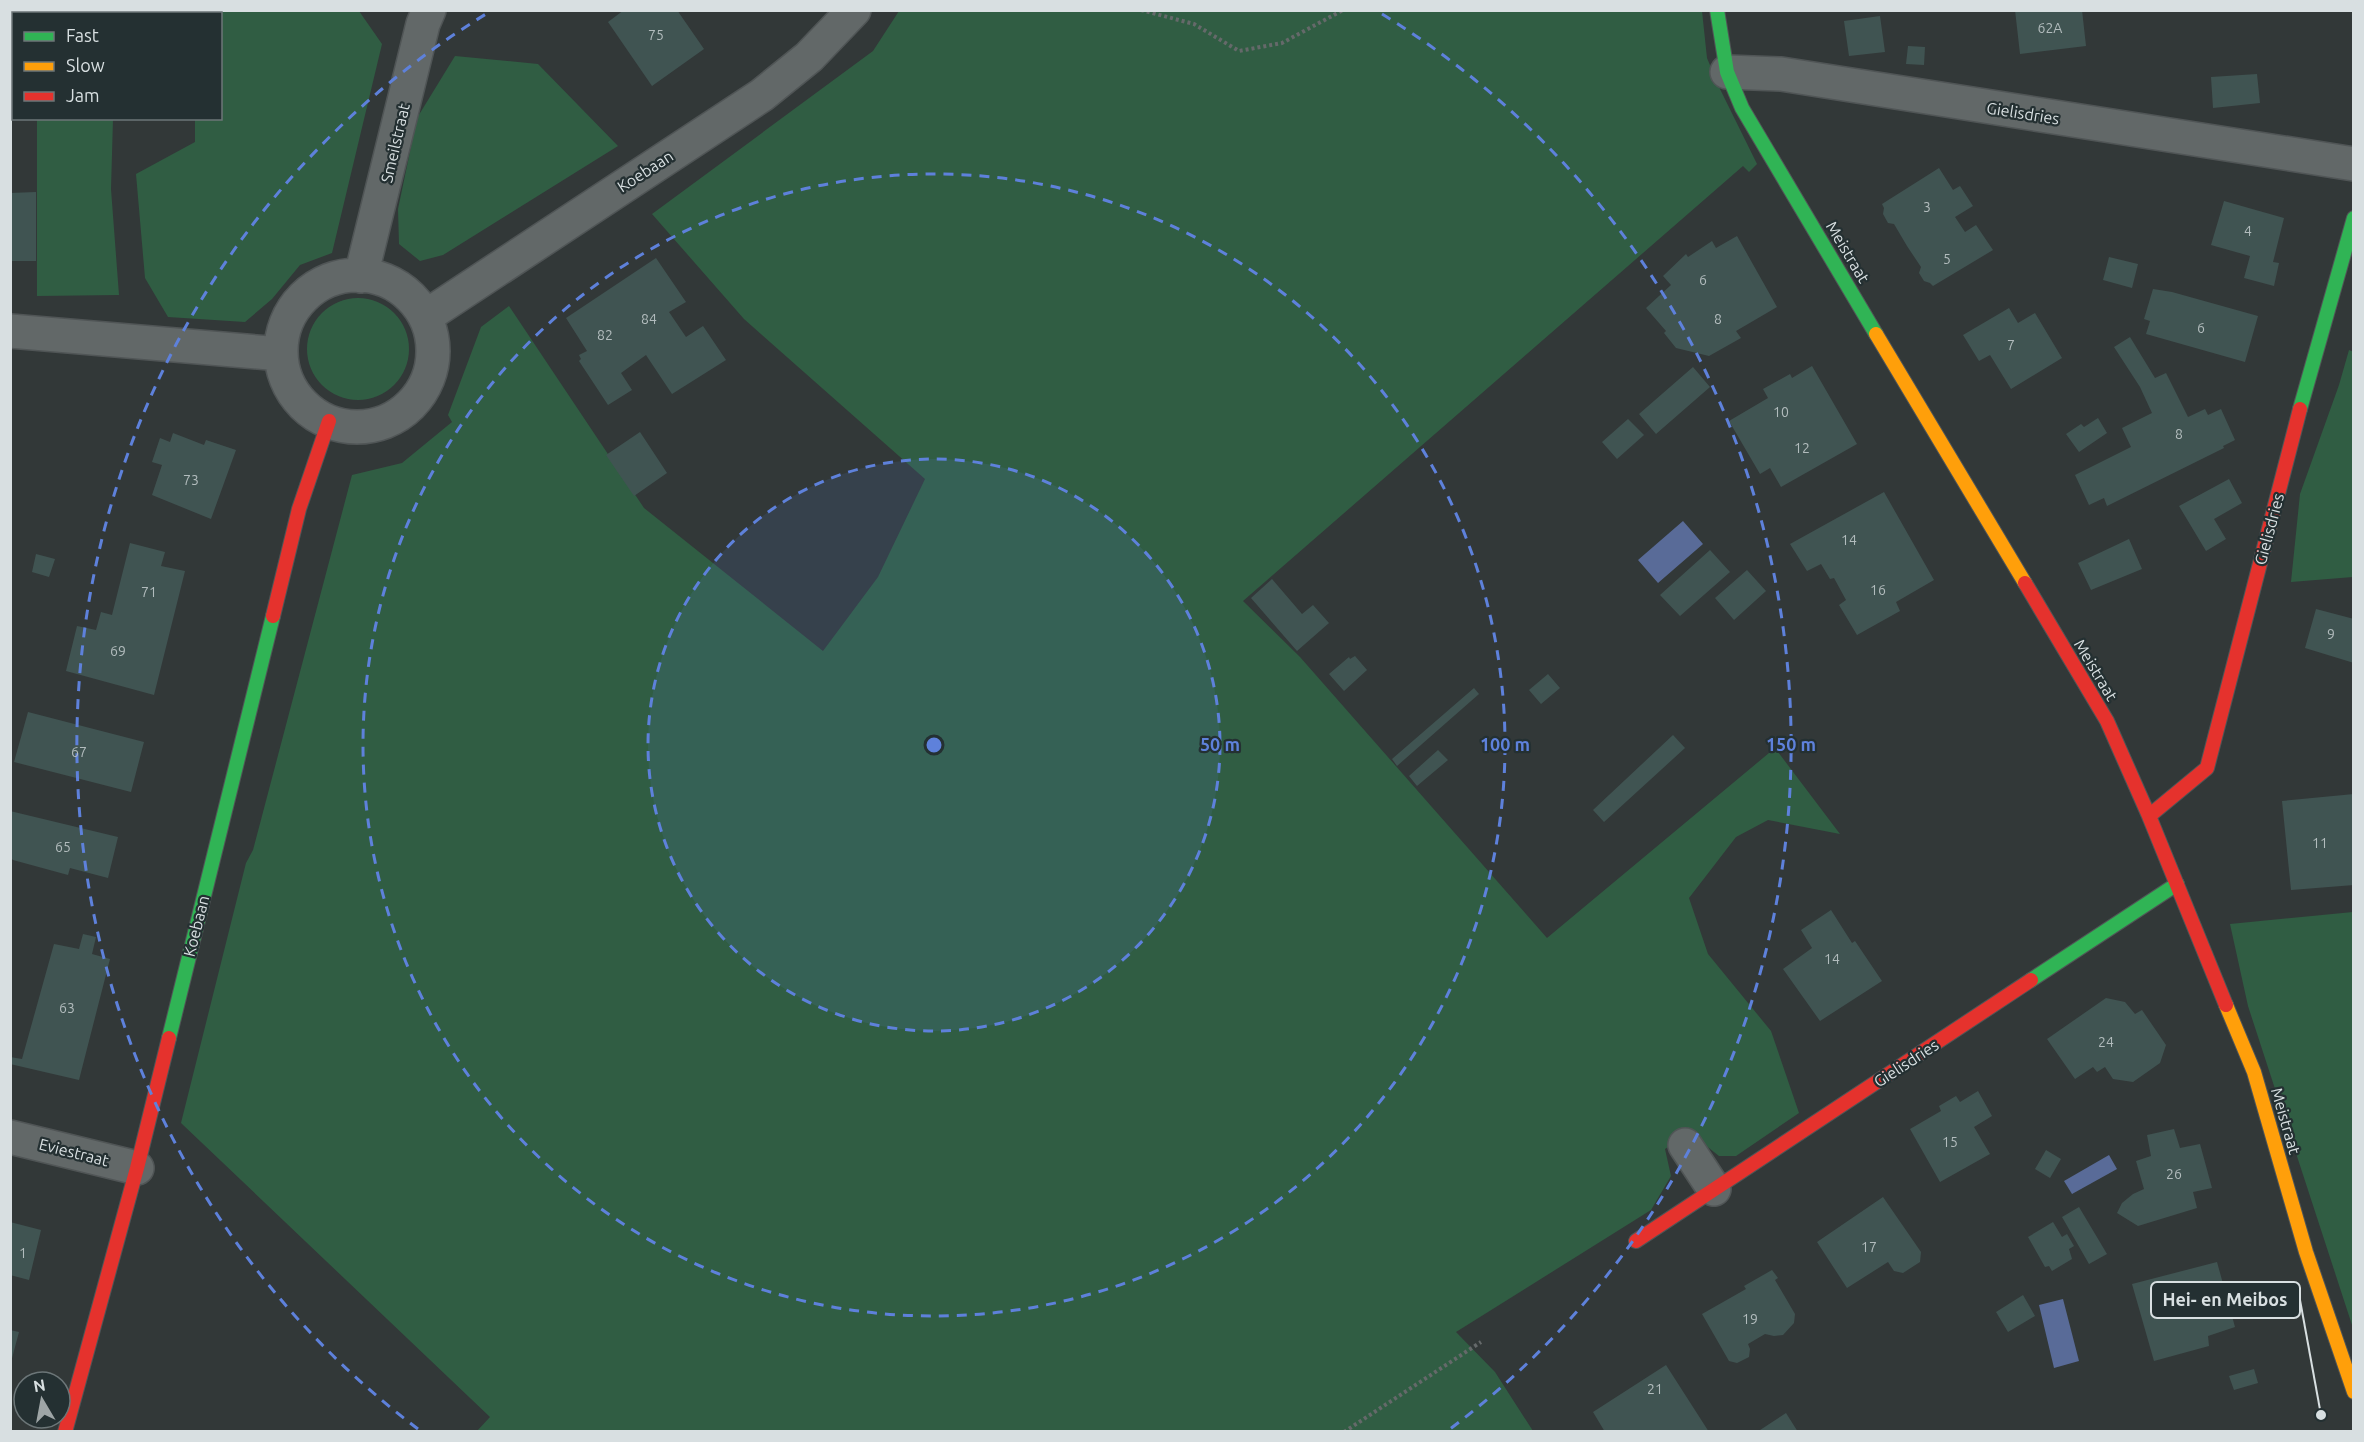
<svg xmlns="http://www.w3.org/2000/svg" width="2364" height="1442" font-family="Ubuntu,sans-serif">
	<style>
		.green { fill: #305d43 }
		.water { fill: #596b98 }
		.building { fill: #405452 }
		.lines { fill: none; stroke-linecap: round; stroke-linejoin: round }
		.street-casing { stroke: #505556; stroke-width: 36 }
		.fast-casing { stroke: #505556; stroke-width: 16 }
		.slow-casing { stroke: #505556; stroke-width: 16 }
		.jam-casing { stroke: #505556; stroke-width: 16 }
		.path { stroke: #65696a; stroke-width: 4; stroke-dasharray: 3 3; stroke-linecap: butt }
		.street { stroke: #626868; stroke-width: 33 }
		.fast { stroke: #30b455; stroke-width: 14 }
		.slow { stroke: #ff9f0a; stroke-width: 14 }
		.jam { stroke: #e5322d; stroke-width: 14 }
		.ring { fill: none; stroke: #5e81db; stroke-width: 3; stroke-dasharray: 10 8 }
		.labels { text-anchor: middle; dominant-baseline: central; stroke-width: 4.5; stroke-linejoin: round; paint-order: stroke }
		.number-label { font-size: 14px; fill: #b2bcbd }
		.street-label { font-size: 16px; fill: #d8dfe1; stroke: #243032 }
		.centre { fill: #5e81db; stroke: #243032; stroke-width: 3 }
		.ring-label { font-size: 18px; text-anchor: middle; font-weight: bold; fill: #5e81db; stroke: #243032; stroke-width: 4.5; stroke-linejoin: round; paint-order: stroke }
		.leader { fill: none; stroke: #d8dfe1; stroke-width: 2 }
		.callout-dot { fill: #d8dfe1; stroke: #243032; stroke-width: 2 }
		.callout { fill: #243032; stroke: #d8dfe1; stroke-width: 2 }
		.callout-label { font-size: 18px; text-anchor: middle; font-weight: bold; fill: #d8dfe1 }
	</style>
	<rect width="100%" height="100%" fill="#323838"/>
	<path class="green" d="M181,11H359L382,44L332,253L300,265L272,299L245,322L168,317L145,278L136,174L195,142V119L220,118V14L182,13Z
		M899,11H1702L1707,58L1719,87L1757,164L1749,172L1743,166L1243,601L1300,657L1547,938L1775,748L1840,834L1768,820L1736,837L1689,898L1708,954L1771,1031L1799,1113L1736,1156H1719L1690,1133L1665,1149L1671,1176L1651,1210L1456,1332L1495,1372L1533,1431H477L490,1417L181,1123L246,863L253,850L352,475L402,463L452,422L448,415L481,327L509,306L644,508L823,651L878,577L925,479L744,319L652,214L873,51Z
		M455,56L538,64L618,146L443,255L420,261L399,244L398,209L417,118Z
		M37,119H113L111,189L119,295L37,296Z
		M307 349a51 51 0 1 1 102 0a51 51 0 1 1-102 0Z
		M2349,350L2354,352L2353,577L2291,582L2300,494L2339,385Z
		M2353,912V1328L2248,1006L2230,924Z"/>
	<path class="water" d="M1683,521L1703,544L1658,583L1638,560Z
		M2109,1155L2117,1169L2072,1194L2064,1181Z
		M2063,1299L2079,1361L2054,1368L2039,1305Z"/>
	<path class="building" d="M10,10H70V14H14V56H10Z
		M99,10H154V14H82V12Z
		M624,10H677L704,49L652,86L608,22Z
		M2015,10H2082L2086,46L2020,54Z
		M1880,16L1885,52L1849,56L1844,21Z
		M1908,46L1925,47L1924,65L1906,64Z
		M2257,74L2260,103L2213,108L2211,77Z
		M1939,168L1953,190L1960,186L1973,206L1955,217L1965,232L1976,225L1993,250L1933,286L1930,283L1924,281L1919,273L1921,267L1907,246L1894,224L1888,223L1883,214L1884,208L1882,204Z
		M36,192V261H10V193Z
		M2224,201L2284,218L2273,262L2279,263L2274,286L2244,278L2250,256L2211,245Z
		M1737,236L1777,307L1736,331L1741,338L1709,356L1676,348L1664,333L1666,331L1646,308L1671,285L1663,276L1686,254L1688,257L1712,241L1716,248Z
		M2109,257L2138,264L2132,288L2103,280Z
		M656,258L686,302L669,312L686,337L703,326L726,360L672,394L646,355L621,373L632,390L608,405L579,361L581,359L579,355L587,351L566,318Z
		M2153,289L2172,292L2258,316L2245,362L2146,334L2150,321L2144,319Z
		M2009,308L2018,323L2035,313L2062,358L2011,389L1990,355L1979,361L1963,335Z
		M2130,337L2155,378L2166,373L2188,417L2205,409L2208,415L2221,409L2235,440L2223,446L2224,448L2107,506L2104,498L2089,505L2075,475L2131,447L2122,428L2152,413L2140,387L2114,347Z
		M1812,366L1857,444L1781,487L1770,468L1760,474L1729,421L1768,398L1763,389L1790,374L1792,378Z
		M1693,367L1710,387L1656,434L1639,414Z
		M2098,418L2107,433L2079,452L2066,434L2081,424L2084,427Z
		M1628,419L1644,435L1617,459L1602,442Z
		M640,432L667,473L634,496L606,455Z
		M173,433L204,445L206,440L236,450L211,519L152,495L162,465L152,462L160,438L170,442Z
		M2229,479L2242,503L2214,519L2226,539L2206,551L2179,506Z
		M1884,492L1934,580L1896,602L1900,611L1857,635L1839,605L1846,600L1834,578L1830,579L1821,564L1807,571L1790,544Z
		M2129,539L2142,569L2091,590L2078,563Z
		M130,543L165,552L161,566L185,571L154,695L66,671L77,626L96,630L101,612L112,615Z
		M1710,550L1730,572L1680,616L1660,595Z
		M36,554L55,559L49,577L32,572Z
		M1747,570L1766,591L1734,620L1715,598Z
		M1272,579L1302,614L1313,605L1329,623L1297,651L1251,598Z
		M2316,609L2354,619V663L2305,648Z
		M1355,656L1367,670L1344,691L1329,674L1349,657L1350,659Z
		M1548,674L1560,688L1541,704L1529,690Z
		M1474,688L1479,694L1397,766L1392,759Z
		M28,712L144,742L131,792L14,762Z
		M1673,735L1685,748L1604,822L1593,810Z
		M1438,750L1448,760L1417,786L1409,776Z
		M2354,794V885L2291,890L2282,801Z
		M10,811L118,837L108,878L70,868L68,875L13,860L10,857Z
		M1831,910L1852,943L1855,941L1882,981L1820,1021L1783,969L1812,948L1801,930Z
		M83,934L96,937L92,954L110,959L79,1080L10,1064V1057L22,1059L54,944L79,949Z
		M2106,998L2125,1002L2135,1014L2142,1010L2166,1045L2160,1063L2133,1082L2113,1079L2105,1067L2097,1072L2093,1067L2075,1079L2047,1039Z
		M1978,1091L1992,1116L1974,1127L1990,1154L1940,1182L1910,1129L1941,1111L1939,1106L1956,1096L1960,1102Z
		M2174,1129L2180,1148L2200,1144L2212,1188L2193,1192L2197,1208L2138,1226L2117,1213L2122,1203L2133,1194L2144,1189L2136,1161L2151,1156L2147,1135Z
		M2046,1150L2061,1159L2050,1178L2035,1169Z
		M1883,1197L1921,1252L1920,1262L1903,1273L1894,1271L1888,1262L1847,1288L1817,1242Z
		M2079,1207L2107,1254L2089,1264L2062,1217Z
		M10,1222L41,1230L29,1280L10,1275Z
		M2053,1222L2062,1237L2067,1234L2074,1246L2069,1249L2072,1259L2052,1271L2049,1266L2045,1267L2028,1237Z
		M2217,1262L2235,1327L2208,1336L2209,1346L2154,1361L2132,1284Z
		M1772,1270L1778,1278L1775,1280L1795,1314L1794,1323L1783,1335L1774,1336L1765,1334L1748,1344L1750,1349L1749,1357L1737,1363L1729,1361L1702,1314L1746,1289L1744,1286Z
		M2023,1295L2035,1316L2008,1332L1996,1312Z
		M10,1330L19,1332L11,1362H10Z
		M1666,1365L1709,1432H1605L1593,1412Z
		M2254,1369L2258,1383L2234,1390L2229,1376Z
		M1786,1413L1798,1432H1757Z"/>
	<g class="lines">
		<g class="street-casing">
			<path id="street" d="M1727,72L1781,74L2354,164
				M281 351a76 76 0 1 1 152 0a76 76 0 1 1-152 0Z
				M361,276L423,24L429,10
				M425,317L762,95L809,57L854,10
				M10,331L281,354
				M10,1137L137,1168
				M1685,1145L1714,1189"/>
		</g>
		<g class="fast-casing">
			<path id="fast" d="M1717,10L1727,72L1742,108L1876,334
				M2300,409L2354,218
				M2031,980L2177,884
				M169,1038L273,616"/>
		</g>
		<g class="slow-casing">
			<path id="slow" d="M1876,334L2025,583
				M2226,1005L2254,1072L2306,1252L2354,1392"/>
		</g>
		<g class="jam-casing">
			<path id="jam" d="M2025,583L2107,721L2149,816L2226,1005
				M273,616L299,509L329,421
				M2149,816L2207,768L2300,409
				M1636,1241L2031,980
				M65,1432L137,1168L169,1038"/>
		</g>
		<path class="path" d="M1141,10L1194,24L1239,51L1282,43L1343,10
			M1344,1432L1481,1342"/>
		<use href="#street" class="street"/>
		<use href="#fast" class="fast"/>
		<use href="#slow" class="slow"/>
		<use href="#jam" class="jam"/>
	</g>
	<circle cx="934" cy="745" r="286" fill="#5e81db" fill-opacity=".12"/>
	<g class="ring">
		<circle cx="934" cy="745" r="286"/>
		<circle cx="934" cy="745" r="571"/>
		<path d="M418 1429A857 857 0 0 1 486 14M1382 14A857 857 0 0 1 1450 1429"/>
	</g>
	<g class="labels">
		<g class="number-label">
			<text x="2050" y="28">62A</text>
			<text x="656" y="35">75</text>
			<text x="1927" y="207">3</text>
			<text x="2248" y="231">4</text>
			<text x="1947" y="259">5</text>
			<text x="1703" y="280">6</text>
			<text x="649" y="319">84</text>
			<text x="1718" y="319">8</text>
			<text x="2201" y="328">6</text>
			<text x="605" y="335">82</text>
			<text x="2011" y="345">7</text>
			<text x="1781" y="412">10</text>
			<text x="2179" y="434">8</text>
			<text x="1802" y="448">12</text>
			<text x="191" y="480">73</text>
			<text x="1849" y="540">14</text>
			<text x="1878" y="590">16</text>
			<text x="149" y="592">71</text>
			<text x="2331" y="634">9</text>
			<text x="118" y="651">69</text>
			<text x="79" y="752">67</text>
			<text x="2320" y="843">11</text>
			<text x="63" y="847">65</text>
			<text x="1832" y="959">14</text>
			<text x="67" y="1008">63</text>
			<text x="2106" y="1042">24</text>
			<text x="1950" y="1142">15</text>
			<text x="2174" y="1174">26</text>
			<text x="1869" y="1247">17</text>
			<text x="23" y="1253">1</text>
			<text x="1750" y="1319">19</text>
			<text x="1655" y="1389">21</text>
		</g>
		<g class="street-label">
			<text transform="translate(2023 113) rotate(9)">Gielisdries</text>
			<text transform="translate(395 143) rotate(-77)">Smeilstraat</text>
			<text transform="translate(645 171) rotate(-33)">Koebaan</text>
			<text transform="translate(1848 252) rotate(59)">Meistraat</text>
			<text transform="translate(2269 529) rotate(-75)">Gielisdries</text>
			<text transform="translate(2096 670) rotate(59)">Meistraat</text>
			<text transform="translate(196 926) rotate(-76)">Koebaan</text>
			<text transform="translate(1906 1063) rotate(-33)">Gielisdries</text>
			<text transform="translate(2286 1121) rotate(74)">Meistraat</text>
			<text transform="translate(74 1152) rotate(14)">Eviestraat</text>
		</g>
	</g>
	<circle cx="934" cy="745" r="9" class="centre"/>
	<g class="ring-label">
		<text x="1220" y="751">50 m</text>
		<text x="1505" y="751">100 m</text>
		<text x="1791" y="751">150 m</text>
	</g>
	<path class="leader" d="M2321 1415L2300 1300"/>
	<circle class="callout-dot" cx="2321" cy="1415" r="6"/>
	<rect class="callout" x="2151" y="1282" width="149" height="36" rx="6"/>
	<g class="callout-label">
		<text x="2225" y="1306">Hei- en Meibos</text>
	</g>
	<rect width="2364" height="1442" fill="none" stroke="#d8dfe1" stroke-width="24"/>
	<rect x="12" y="12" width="210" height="108" fill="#243032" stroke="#6c7678" stroke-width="1.5"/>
	<rect x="24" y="32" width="30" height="9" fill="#30b455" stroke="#6c7678" stroke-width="1.5"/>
	<text x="66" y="42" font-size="18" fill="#d8dfe1">Fast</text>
	<rect x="24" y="62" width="30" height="9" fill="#ff9f0a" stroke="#6c7678" stroke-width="1.5"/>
	<text x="66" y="72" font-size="18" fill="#d8dfe1">Slow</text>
	<rect x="24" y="92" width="30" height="9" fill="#e5322d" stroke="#6c7678" stroke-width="1.5"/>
	<text x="66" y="102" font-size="18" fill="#d8dfe1">Jam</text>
	<g transform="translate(42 1400) rotate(350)"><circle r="28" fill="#243032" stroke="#6c7678" stroke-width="1.5"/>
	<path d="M0-4.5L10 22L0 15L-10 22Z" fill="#9ea5a6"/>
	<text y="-9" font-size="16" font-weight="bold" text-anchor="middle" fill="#d8dfe1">N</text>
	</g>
</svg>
